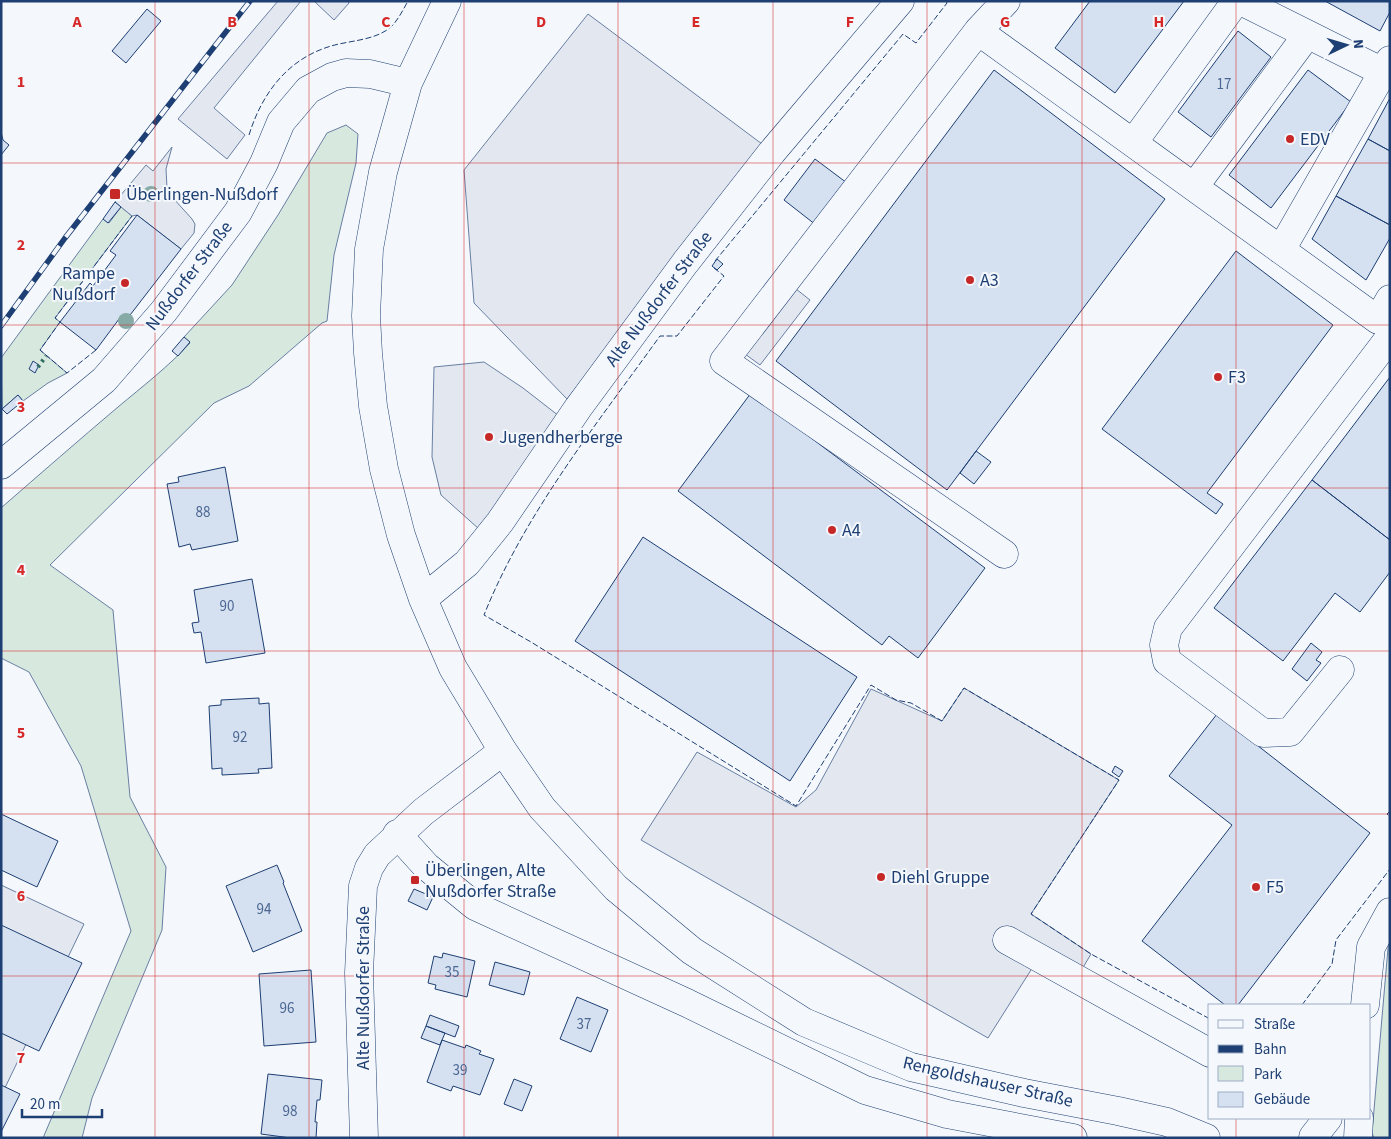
<svg xmlns="http://www.w3.org/2000/svg" width="1391" height="1139" font-family="'Source Sans 3',sans-serif">
	<style>
		.green { fill: #d7e8df; stroke: #687fa3 }
		.parking { fill: #e3e8f0; stroke: #687fa3 }
		.building { fill: #d5e0f0; stroke: #1d3f73 }
		.lines { fill: none; stroke-linecap: round; stroke-linejoin: round }
		.minor-casing { stroke: #1d3f73; stroke-width: 29 }
		.minor { stroke: #f4f7fb; stroke-width: 28 }
		.rail-casing { stroke: #1d3f73; stroke-width: 5.5 }
		.rail { stroke: #f4f7fb; stroke-width: 4; stroke-dasharray: 11; stroke-linecap: butt }
		.hedge { stroke: #2c6c60; stroke-width: 4; stroke-dasharray: 2.5 4; stroke-linecap: butt }
		.fence { stroke: #1d3f73; stroke-width: 1; stroke-dasharray: 6 2.5; stroke-linecap: butt }
		.tree { fill: #86aba6 }
		.grid { fill: none; stroke: #d62828; stroke-width: 1; stroke-opacity: 0.55 }
		.poi-dot { fill: #c62828; stroke: #f4f7fb; stroke-width: 2 }
		.labels { text-anchor: middle; dominant-baseline: central; stroke-width: 4; stroke-linejoin: round; paint-order: stroke }
		.number-label { font-size: 15px; fill: #4b6792 }
		.poi-label { font-size: 18px; fill: #1d3f73; stroke: #f4f7fb; text-anchor: start }
		.street-label { font-size: 18px; fill: #1d3f73; stroke: #f4f7fb }
		.grid-label { font-size: 16px; text-anchor: middle; font-weight: bold; fill: #d62828; stroke: #f4f7fb; stroke-width: 4; stroke-linejoin: round; paint-order: stroke }
	</style>
	<rect width="100%" height="100%" fill="#f4f7fb"/>
	<path class="green" d="M346,125L358,134L356,163L334,255L327,321L322,323L249,386L214,403L50,565L113,610L130,797L166,867L162,930L92,1098L82,1138H43L131,931L81,766L29,672L1,658V508C40,474 79,440 118,407C143,386 168,367 190,343L184,337L232,285L278,215L327,133Z
		M121,207L132,216L55,318L60,322L40,350L67,373L48,383L23,401L18,395L2,409L1,358L103,219L109,223Z
		M1390,925V1138H1374L1372,1133Z"/>
	<path class="parking" d="M278,1H301L214,108L245,135L227,159L178,119Z
		M314,1H348L349,3L334,20Z
		M588,14L762,144L658,284L567,399L474,303L464,170Z
		M172,147L166,169L167,188L173,198L192,219L195,224L194,233L181,249L137,215L132,216L115,202L146,165L153,171Z
		M791,285L810,300L760,365L741,351Z
		M484,362L523,388L559,416L479,529L441,495L432,457L434,367Z
		M964,688L1119,780L1031,914L1091,954L1075,981L1036,962L988,1038L641,840L697,752L796,807L816,790L871,689L942,721Z
		M1,885L84,924L1,1096Z"/>
	<path class="building" d="M1090,1H1184L1115,93L1055,48Z
		M1325,1H1390V12L1380,31Z
		M147,9L161,21L126,63L112,51Z
		M1238,31L1271,57L1211,137L1178,112Z
		M994,70L1165,199L947,490L776,361Z
		M1308,70L1351,102L1271,208L1229,175Z
		M1390,98V151L1368,139Z
		M1,132L3,140L9,145L1,155Z
		M1368,139L1390,151V225L1336,196Z
		M815,159L847,183L816,225L784,200Z
		M1336,196L1390,225V238L1366,280L1312,239Z
		M115,202L121,207L108,223L103,219Z
		M137,215L181,249L127,319L122,315L96,350L60,322L90,283L93,286L116,255L110,251Z
		M1236,251L1333,325L1207,493L1223,504L1216,514L1102,429Z
		M717,259L723,264L717,270L712,266Z
		M184,337L190,342L178,356L172,351Z
		M33,361L39,365L35,373L29,369Z
		M1390,377V540L1312,480Z
		M751,393L985,568L918,658L889,636L882,645L678,491Z
		M18,395L23,401L7,414L2,409Z
		M976,451L991,462L974,484L960,473Z
		M225,467L238,541L192,550L190,544L179,547L167,484L179,482L178,477Z
		M1312,480L1390,540V572L1360,612L1335,593L1283,661L1214,608Z
		M643,537L857,677L790,781L575,641Z
		M252,579L265,653L206,663L201,632L194,633L192,623L199,622L194,590Z
		M1311,643L1322,652L1316,660L1321,663L1307,681L1292,669Z
		M259,698V704L269,703L272,768L258,769L259,773L222,775V768L212,769L209,706L221,705V700Z
		M1217,714L1370,833L1238,1005H1225L1142,941L1232,825L1169,776Z
		M1115,766L1123,771L1119,777L1112,772Z
		M1,814L58,841L37,887L1,870Z
		M277,865L284,882L283,883L302,931L253,952L226,886Z
		M414,889L433,897L427,910L408,901Z
		M1,925L82,963L39,1051L1,1033Z
		M443,953L475,961L467,997L435,989L436,985L428,983L434,956L442,958Z
		M495,962L530,972L524,995L489,985Z
		M311,970L316,1042L264,1046L259,974Z
		M577,997L608,1010L591,1052L560,1039Z
		M430,1015L459,1026L455,1037L426,1026Z
		M426,1026L445,1033L440,1045L421,1038Z
		M442,1040L465,1048L466,1045L481,1051L479,1054L494,1059L480,1095L453,1086L451,1091L427,1082Z
		M268,1074L322,1080L320,1100H317L315,1122H317L316,1138H291L261,1134Z
		M514,1079L532,1086L522,1111L504,1104Z
		M1,1085L20,1094L1,1132Z"/>
	<g class="lines">
		<g class="minor-casing">
			<path id="minor" d="M447,1L408,83L383,172L369,249L366,316L368,353L373,406L384,469L401,535L423,599L453,668L503,751L542,808L616,888L692,951L804,1022L911,1067L1024,1093L1118,1111L1167,1122L1206,1138
				M1241,1L1383,72L1390,60
				M978,31L1378,320L1390,299
				M1133,143L1236,1
				M1194,187L1307,35
				M1281,250L1383,72
				M1,465L104,380L164,311L238,212L264,163L281,122L308,90L332,77L346,73L370,74L408,83
				M1004,554L724,361L978,31L1006,1
				M423,599L467,563L500,522L578,408L685,263L772,152L900,1
				M1340,670L1290,732L1263,733L1167,661L1164,645L1168,628L1390,337
				M397,834L426,866L475,906L687,1003L865,1090L947,1114L1073,1138
				M1007,940L1210,1053
				M1365,1005L1371,947L1390,912
				M1313,1137L1328,1118
				M364,1138L359,973L363,886L369,868L377,855L423,812L503,751
				M1358,1138L1359,1118"/>
		</g>
		<use href="#minor" class="minor"/>
		<g class="rail-casing">
			<path id="rail" d="M1,326L65,238L250,1"/>
		</g>
		<use href="#rail" class="rail"/>
		<path class="hedge" d="M38,367L46,356"/>
		<path class="fence" d="M249,135C261,96 285,62 325,48C346,40 373,42 391,27C398,20 403,10 408,1
			M715,261L903,34L916,43L947,3L946,1
			M714,268L724,276L677,336H660C596,425 525,513 484,615L531,642L796,806L871,685L896,700L911,703L942,721L964,688L1119,780L1031,914L1091,954L1210,1019
			M96,350L67,373L40,350L60,322L55,318L132,216
			M1390,811L1387,814L1390,817
			M1302,1005L1332,964L1336,940L1390,869"/>
	</g>
	<g class="tree">
		<circle cx="151" cy="194" r="8"/>
		<circle cx="126" cy="321" r="8"/>
	</g>
	<path class="grid" d="M155,1V1138M309,1V1138M464,1V1138M618,1V1138M773,1V1138M927,1V1138M1082,1V1138M1236,1V1005M1,163H1390M1,325H1390M1,488H1390M1,651H1390M1,814H1390M1,976H1390M1236,1118V1138"/>
	<g class="poi-dot">
		<circle cx="1290" cy="139" r="5"/>
		<rect x="109" y="188" width="12" height="12" rx="2.5"/>
		<circle cx="970" cy="280" r="5"/>
		<circle cx="125" cy="283" r="5"/>
		<circle cx="1218" cy="377" r="5"/>
		<circle cx="489" cy="437" r="5"/>
		<circle cx="832" cy="530" r="5"/>
		<circle cx="881" cy="877" r="5"/>
		<rect x="410" y="875" width="10" height="10" rx="2.5"/>
		<circle cx="1256" cy="887" r="5"/>
	</g>
	<g class="labels">
		<g class="number-label">
			<text x="1224" y="84">17</text>
			<text x="203" y="512">88</text>
			<text x="227" y="606">90</text>
			<text x="240" y="737">92</text>
			<text x="264" y="909">94</text>
			<text x="452" y="972">35</text>
			<text x="287" y="1008">96</text>
			<text x="584" y="1024">37</text>
			<text x="460" y="1070">39</text>
			<text x="290" y="1111">98</text>
		</g>
		<g class="poi-label">
			<text x="1300" y="139">EDV</text>
			<text x="126" y="194">Überlingen-Nußdorf</text>
			<text x="115" y="273" text-anchor="end">Rampe<tspan x="115" dy="21">Nußdorf</tspan></text>
			<text x="980" y="280">A3</text>
			<text x="1228" y="377">F3</text>
			<text x="499" y="437">Jugendherberge</text>
			<text x="842" y="530">A4</text>
			<text x="425" y="870">Überlingen, Alte<tspan x="425" dy="21">Nußdorfer Straße</tspan></text>
			<text x="891" y="877">Diehl Gruppe</text>
			<text x="1266" y="887">F5</text>
		</g>
		<g class="street-label">
			<text transform="translate(189 276) rotate(-53)">Nußdorfer Straße</text>
			<text transform="translate(659 299) rotate(-53)">Alte Nußdorfer Straße</text>
			<text transform="translate(363 988) rotate(-90)">Alte Nußdorfer Straße</text>
			<text transform="translate(988 1082) rotate(13)">Rengoldshauser Straße</text>
		</g>
	</g>
	<g class="grid-label">
		<text x="77" y="27">A</text>
		<text x="232" y="27">B</text>
		<text x="386" y="27">C</text>
		<text x="541" y="27">D</text>
		<text x="696" y="27">E</text>
		<text x="850" y="27">F</text>
		<text x="1005" y="27">G</text>
		<text x="1159" y="27">H</text>
		<text x="21" y="87">1</text>
		<text x="21" y="250">2</text>
		<text x="21" y="412">3</text>
		<text x="21" y="575">4</text>
		<text x="21" y="738">5</text>
		<text x="21" y="901">6</text>
		<text x="21" y="1063">7</text>
	</g>
	<rect width="1391" height="1139" fill="none" stroke="#1d3f73" stroke-width="5"/>
	<rect x="1208" y="1004" width="162" height="115" fill="#f4f7fb" stroke="#9eadc5"/>
	<rect x="1218" y="1020" width="25" height="8" fill="#f4f7fb" stroke="#9eadc5"/>
	<text x="1254" y="1029" font-size="15" fill="#1d3f73">Straße</text>
	<rect x="1218" y="1045" width="25" height="8" fill="#1d3f73" stroke="#9eadc5"/>
	<text x="1254" y="1054" font-size="15" fill="#1d3f73">Bahn</text>
	<rect x="1218" y="1066" width="25" height="15" fill="#d7e8df" stroke="#9eadc5"/>
	<text x="1254" y="1079" font-size="15" fill="#1d3f73">Park</text>
	<rect x="1218" y="1092" width="25" height="15" fill="#d5e0f0" stroke="#9eadc5"/>
	<text x="1254" y="1104" font-size="15" fill="#1d3f73">Gebäude</text>
	<g transform="translate(1346 45) rotate(85)" stroke="#f4f7fb" stroke-width="4" paint-order="stroke">
	<path d="M0-4L9 19L0 12L-9 19Z" fill="#1d3f73"/>
	<text y="-8" font-size="14" font-weight="bold" text-anchor="middle" fill="#1d3f73">N</text>
	</g>
	<path d="M22 1109v8h80v-8" fill="none" stroke="#1d3f73" stroke-width="2.5"/>
	<text x="30" y="1109" font-size="15" fill="#1d3f73" stroke="#f4f7fb" stroke-width="4" paint-order="stroke">20 m</text>
</svg>
